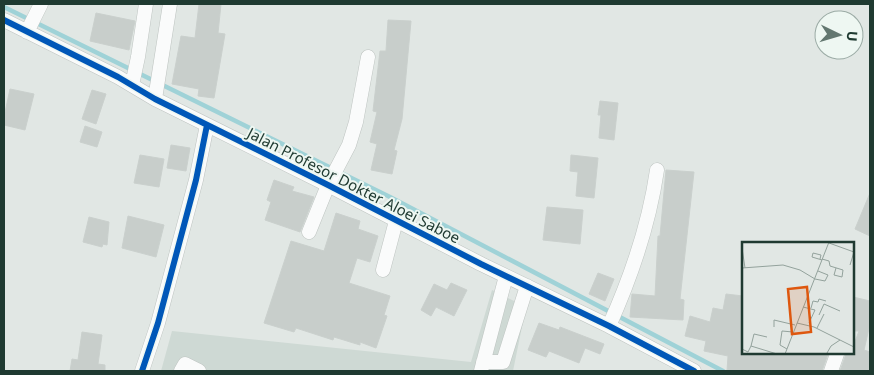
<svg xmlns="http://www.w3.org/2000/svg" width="874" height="375" font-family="'Noto Sans',sans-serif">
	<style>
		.built { fill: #ced9d4 }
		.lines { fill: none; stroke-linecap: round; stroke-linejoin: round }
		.stream { stroke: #9fd2d7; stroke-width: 4.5 }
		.building { fill: #c8cecb; stroke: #cad0cd }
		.minor-casing { stroke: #bec4c1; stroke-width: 15 }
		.minor { stroke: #fafbfb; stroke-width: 14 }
		.cycleway-casing { stroke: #eef7f2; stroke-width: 9 }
		.cycleway { stroke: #0057b8; stroke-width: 6 }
		.labels { text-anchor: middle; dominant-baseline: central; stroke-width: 4; stroke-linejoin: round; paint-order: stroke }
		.street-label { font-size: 15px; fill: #1f3a31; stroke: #eef7f2 }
		.inset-road { fill: none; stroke: #93a29c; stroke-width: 1 }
		.view { fill: #de570e; fill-opacity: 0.15; stroke: #de570e; stroke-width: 2.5 }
		.inset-edge { fill: none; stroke: #1f3a31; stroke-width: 2.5 }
	</style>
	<rect width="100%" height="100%" fill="#e1e7e4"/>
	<path class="built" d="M492,290L526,307L513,371H161L172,331L471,362Z"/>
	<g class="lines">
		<path class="stream" d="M4,7L390,197L723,371"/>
	</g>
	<path class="building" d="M199,4H221L218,33L225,34L214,98L198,96L199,89L172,84L181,36L195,38Z
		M96,13L135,21L129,50L90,41Z
		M388,20L411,21L402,119L394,150L397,151L392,174L371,170L377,144L370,142L377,112L373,111L380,51H386Z
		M10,89L34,94L25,130L4,125V117Z
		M92,90L106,94L96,124L82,119Z
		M600,101L618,103L614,140L599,138L601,115H598Z
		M85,126L102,132L97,147L80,142Z
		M171,145L190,148L186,171L167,168Z
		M140,155L164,159L159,187L134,183Z
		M571,155L598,158L594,198L576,196L578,172L570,171Z
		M666,170L694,172L680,299L684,300L683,320L630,317L632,294L655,296L658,236H660Z
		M274,180L294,187L292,191L314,197L300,232L265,220L271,202L267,200Z
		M870,193V236L855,229Z
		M547,207L583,210L580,244L543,240Z
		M336,213L360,221L358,229L378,236L370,262L357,258L349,283L390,296L384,315L387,316L376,348L360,342V345L334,337L333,340L296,328L294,332L264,323L291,241L324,251Z
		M128,216L164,225L156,257L122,248Z
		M89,217L109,222L107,245L103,244L102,247L83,242Z
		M598,273L614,279L605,301L589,294Z
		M451,283L467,290L454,316L436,307L431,316L421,310L434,284L447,290Z
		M726,294L743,296V354H828L822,371H727L728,356L704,351L706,341L685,336L690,316L710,322L713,308L723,310Z
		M853,297L870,301V324L864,350L870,352V371H840L846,354H853V347L859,331H853Z
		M539,323L559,330L560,327L604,344L600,354L585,348L579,363L549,351L546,357L528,350Z
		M82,332L102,335L98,364L105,365V371H70L72,359L78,360Z"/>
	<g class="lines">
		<g class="minor-casing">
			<path id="minor" d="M4,20L118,77L155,99L328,185L481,264L609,326L694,371
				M27,32L41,4
				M132,85L138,57L146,4
				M155,99L170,4
				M309,232L328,185L349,145L356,122L368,57
				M383,270L396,221
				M609,326C632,275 649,225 657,170
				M483,362H503L527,286
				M142,371L158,323L196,180L207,125
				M181,371L185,364L199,371
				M481,371L506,276
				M831,371L837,354"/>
		</g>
		<use href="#minor" class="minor"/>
		<g class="cycleway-casing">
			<path id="cycleway" d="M4,20L118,77L155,99L328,185L481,264L609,326L694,371
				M142,371L158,323L196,180L207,125"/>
		</g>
		<use href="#cycleway" class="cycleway"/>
	</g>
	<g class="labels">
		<g class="street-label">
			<text transform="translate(354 185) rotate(27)">Jalan Profesor Dokter Aloei Saboe</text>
		</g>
	</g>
	<g transform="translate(742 242)">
		<rect width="112" height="112" fill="#e1e7e4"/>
		<path class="inset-road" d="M87,1L112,10L108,23M0,6L3,26M78,17L79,13L71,11L70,15L80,18M80,17L87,19L88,24L101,28L100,35L92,33L94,26M0,26L41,23L58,28L73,37M73,37L83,39L86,33L76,29M61,65L73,68L67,81M69,66L71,59L76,60L77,57L84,59M77,73L82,62L98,69M55,81L72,85L112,105M32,85V78L53,83M75,86L82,72M9,104L12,92L25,95M0,107L6,110L9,104L35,112M45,107L38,103L40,89L51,90M85,111L89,104L98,98M43,112L87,0"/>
		<path class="view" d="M65,45L69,90L50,92L46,47Z"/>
		<rect width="112" height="112" class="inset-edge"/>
	</g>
	<rect width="874" height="375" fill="none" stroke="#1f3a31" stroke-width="10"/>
	<g transform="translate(839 35) rotate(95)"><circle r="24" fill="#eef7f2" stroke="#9baba5"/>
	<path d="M0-4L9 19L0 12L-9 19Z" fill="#637770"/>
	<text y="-8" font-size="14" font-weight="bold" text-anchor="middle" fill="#1f3a31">U</text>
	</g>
</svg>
